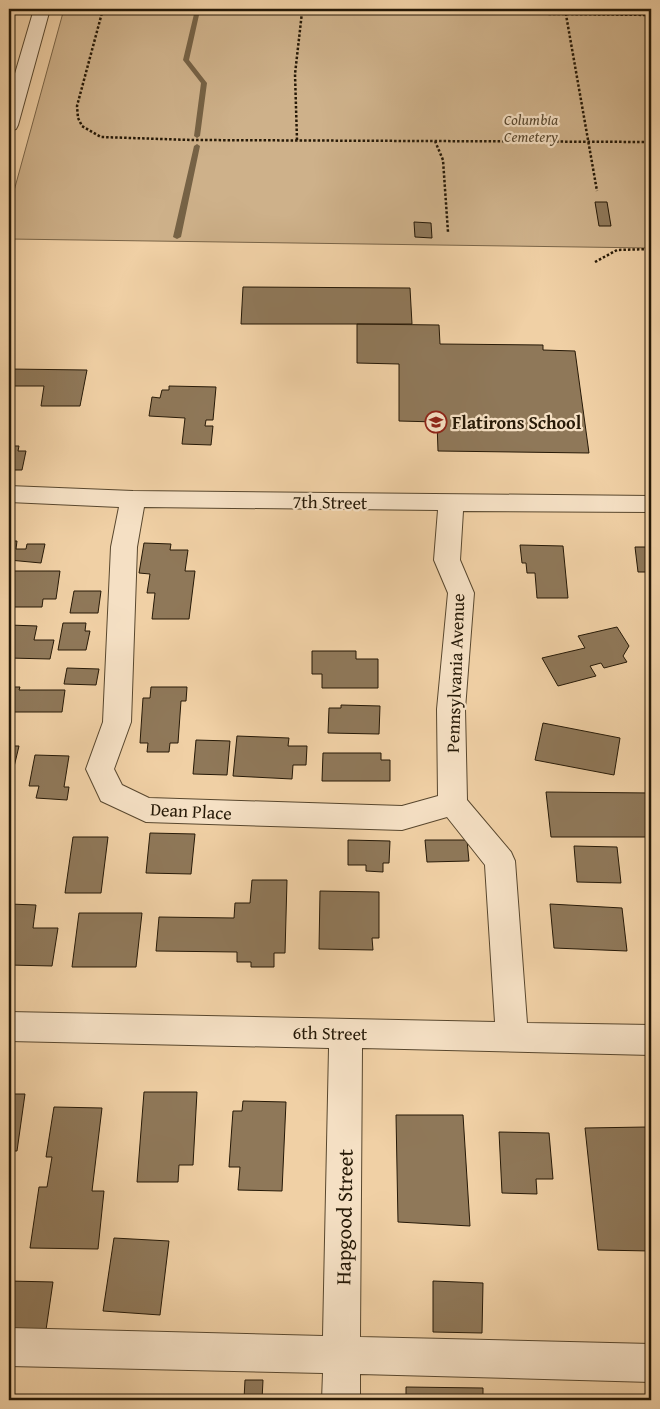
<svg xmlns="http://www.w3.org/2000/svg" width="660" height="1409" font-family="'Gentium Book Plus',serif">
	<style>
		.green { fill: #ceb18a; stroke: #7a6548 }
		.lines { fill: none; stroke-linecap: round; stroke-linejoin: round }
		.stream { fill: #766245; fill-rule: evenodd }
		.building { fill: #8f7859; stroke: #261907 }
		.minor-casing { stroke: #58472e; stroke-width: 2 }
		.path { stroke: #261907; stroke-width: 2.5; stroke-dasharray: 2.5 2; stroke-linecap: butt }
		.minor { fill: #f5e0c4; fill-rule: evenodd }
		.labels { text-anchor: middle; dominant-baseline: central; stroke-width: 4.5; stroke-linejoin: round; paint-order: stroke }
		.far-park-label { font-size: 15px; font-style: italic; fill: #58472e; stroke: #f5e0c4 }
		.poi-label { font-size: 18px; font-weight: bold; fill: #261907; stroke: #f5e0c4; text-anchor: start }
		.street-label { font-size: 18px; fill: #261907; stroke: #f5e0c4 }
		.near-street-label { font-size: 21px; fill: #261907; stroke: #f5e0c4 }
	</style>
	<rect width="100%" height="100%" fill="#f0d0a5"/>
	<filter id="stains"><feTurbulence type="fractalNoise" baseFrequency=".004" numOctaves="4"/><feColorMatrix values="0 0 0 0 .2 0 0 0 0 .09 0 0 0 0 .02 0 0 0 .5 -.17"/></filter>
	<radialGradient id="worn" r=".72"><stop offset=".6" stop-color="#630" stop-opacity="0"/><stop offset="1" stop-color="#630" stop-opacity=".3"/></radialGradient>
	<path class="green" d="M64,9H651V248L9,239V209Z"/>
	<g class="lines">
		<path class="stream" d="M194,14L199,15L189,60L207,83L200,136L197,138L194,136L201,83L183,60Z
			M197,144L200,146L181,237L177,239L173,237L194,146Z"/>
	</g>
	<path class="building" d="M595,202H607L611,226H599Z
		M414,222L431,223L432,238L415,237Z
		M243,287L410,288L412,324H241Z
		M357,324L439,325L440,344L543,345V350L575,351L589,453L438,451L437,422L399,421V364L357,363Z
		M9,369L87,370L80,406H41L44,386H9Z
		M169,386L216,387L213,420H206L205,426H213L211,445L182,444L185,418L149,416L152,397L160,398L162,390H169Z
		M9,446H19L18,451H26L22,470H9Z
		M9,541H17L16,549H26L27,544H45L41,563L9,560Z
		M144,543L171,544L170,550H188L185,571H195L189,619H152L155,593H147L150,574L139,573Z
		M520,545L563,546L568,598H537L535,573H527L526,563H522Z
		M635,547H651V572H638Z
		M13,571H60L56,599H43L42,607H9V580H11Z
		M74,591H101L98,613H70Z
		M63,623H86L85,631H90L86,650H58Z
		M9,625L37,626L34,640H54L50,659L9,658Z
		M617,627L629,646L623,656L627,662L604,668L601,663L590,666L596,676L558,686L542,658L585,648L578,636Z
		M312,651H356V659H378V688H322V674H312Z
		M67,668L99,669L96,685L64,684Z
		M9,687H20L19,690H65L62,712H11L13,704H9Z
		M151,687H187L186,701H181L178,743H170L169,752H147L148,743H140L143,698H150Z
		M341,705L380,706L379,734L328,733L329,708H341Z
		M543,723L620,738L614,775L535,760Z
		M237,736L289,738L288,746H307L306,765H293L292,779L233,776Z
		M196,740L230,741L227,775L193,774Z
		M9,746H19L9,788Z
		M323,753H381V760H390V781H322Z
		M35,755L69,756L64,787H69L67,800L36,798L39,786H29Z
		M546,792L651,793V837H551Z
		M150,833L195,834L191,874L146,873Z
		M73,837H108L101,893H65Z
		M348,840L390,841L389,863H383V872L366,871V865H348Z
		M425,840H467L469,861L427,862Z
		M574,846L617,847L621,883L577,882Z
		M252,880H287L285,953H274V967H251V962H237V952L156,951L159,917L234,918L235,903H250Z
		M320,891L379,892V938H372L373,950L319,949Z
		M9,904L36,905L33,928H58L52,966L9,965Z
		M550,904L622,908L627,951L554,948Z
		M79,913H142L136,967H72Z
		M144,1092H197L193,1165H179L178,1182H137Z
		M9,1094H25L17,1151H9Z
		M243,1101L286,1102L282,1191L238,1190L240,1167H229L233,1111H242Z
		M54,1107L102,1108L92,1191H104L98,1249L30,1248L39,1187H47L52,1157H46Z
		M396,1115H463L470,1226L398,1222Z
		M647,1127L651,1154V1251L598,1250L585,1128Z
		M499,1132L549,1133L553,1179H536L537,1194L502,1193Z
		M114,1238L169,1241L160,1315L103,1311Z
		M9,1281L53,1282L46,1330L9,1329Z
		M433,1281L483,1283L482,1333L433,1332Z
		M245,1380H263L262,1400H187V1398L244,1399Z
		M406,1387L483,1388V1400H406Z"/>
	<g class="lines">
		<g class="minor-casing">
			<path id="minor" d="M34,9H50L18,125L16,129L9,131V94Z
				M9,486L133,491L651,496V512L463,511L460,560L474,593L465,709L467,800L511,852L515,861L527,1023L651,1025V1055L362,1048L360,1337L651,1344V1382L360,1374V1400H322L323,1373L9,1366V1328L323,1336L329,1048L9,1041V1012L495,1022L485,865L447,817L402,830L146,822L101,801L86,769L103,722L111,547L119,507L9,502ZM144,507L438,510L434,560L448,593L437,709L438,796L402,806L149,798L122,785L114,769L131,722L137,547Z"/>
		</g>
		<path class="path" d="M103,9L77,106L78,118L82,126L101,137L191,140L651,142
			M103,9L651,15
			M565,9L597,191
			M297,140L295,74L302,12
			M435,141L443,160L448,232
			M595,262L617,250L651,249"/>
		<use href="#minor" class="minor"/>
	</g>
	<defs>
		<g id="school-ring" transform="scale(1.125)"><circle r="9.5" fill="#f5e0c4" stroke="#8f2418" stroke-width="1.5"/><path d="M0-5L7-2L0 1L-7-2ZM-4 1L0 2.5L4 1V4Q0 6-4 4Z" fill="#8f2418"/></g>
	</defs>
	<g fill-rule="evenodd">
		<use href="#school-ring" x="436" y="422"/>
	</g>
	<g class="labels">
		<g class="far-park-label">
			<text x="531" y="119">Columbia<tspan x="531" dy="17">Cemetery</tspan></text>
		</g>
		<g class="poi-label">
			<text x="452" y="422">Flatirons School</text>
		</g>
		<g class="street-label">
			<text transform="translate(330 502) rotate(1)">7th Street</text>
			<text transform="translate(455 673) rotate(-88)">Pennsylvania Avenue</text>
			<text transform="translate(191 811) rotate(3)">Dean Place</text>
			<text transform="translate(330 1033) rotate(1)">6th Street</text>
		</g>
		<g class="near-street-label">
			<text transform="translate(344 1217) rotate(-89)">Hapgood Street</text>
		</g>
	</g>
	<rect width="660" height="1409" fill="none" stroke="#f0d0a5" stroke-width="30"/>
	<rect x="10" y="10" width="640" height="1389" fill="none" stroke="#261907" stroke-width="2.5"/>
	<rect x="15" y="15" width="630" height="1379" fill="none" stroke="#261907"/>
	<rect width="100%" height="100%" filter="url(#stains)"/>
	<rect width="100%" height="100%" fill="url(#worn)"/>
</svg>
